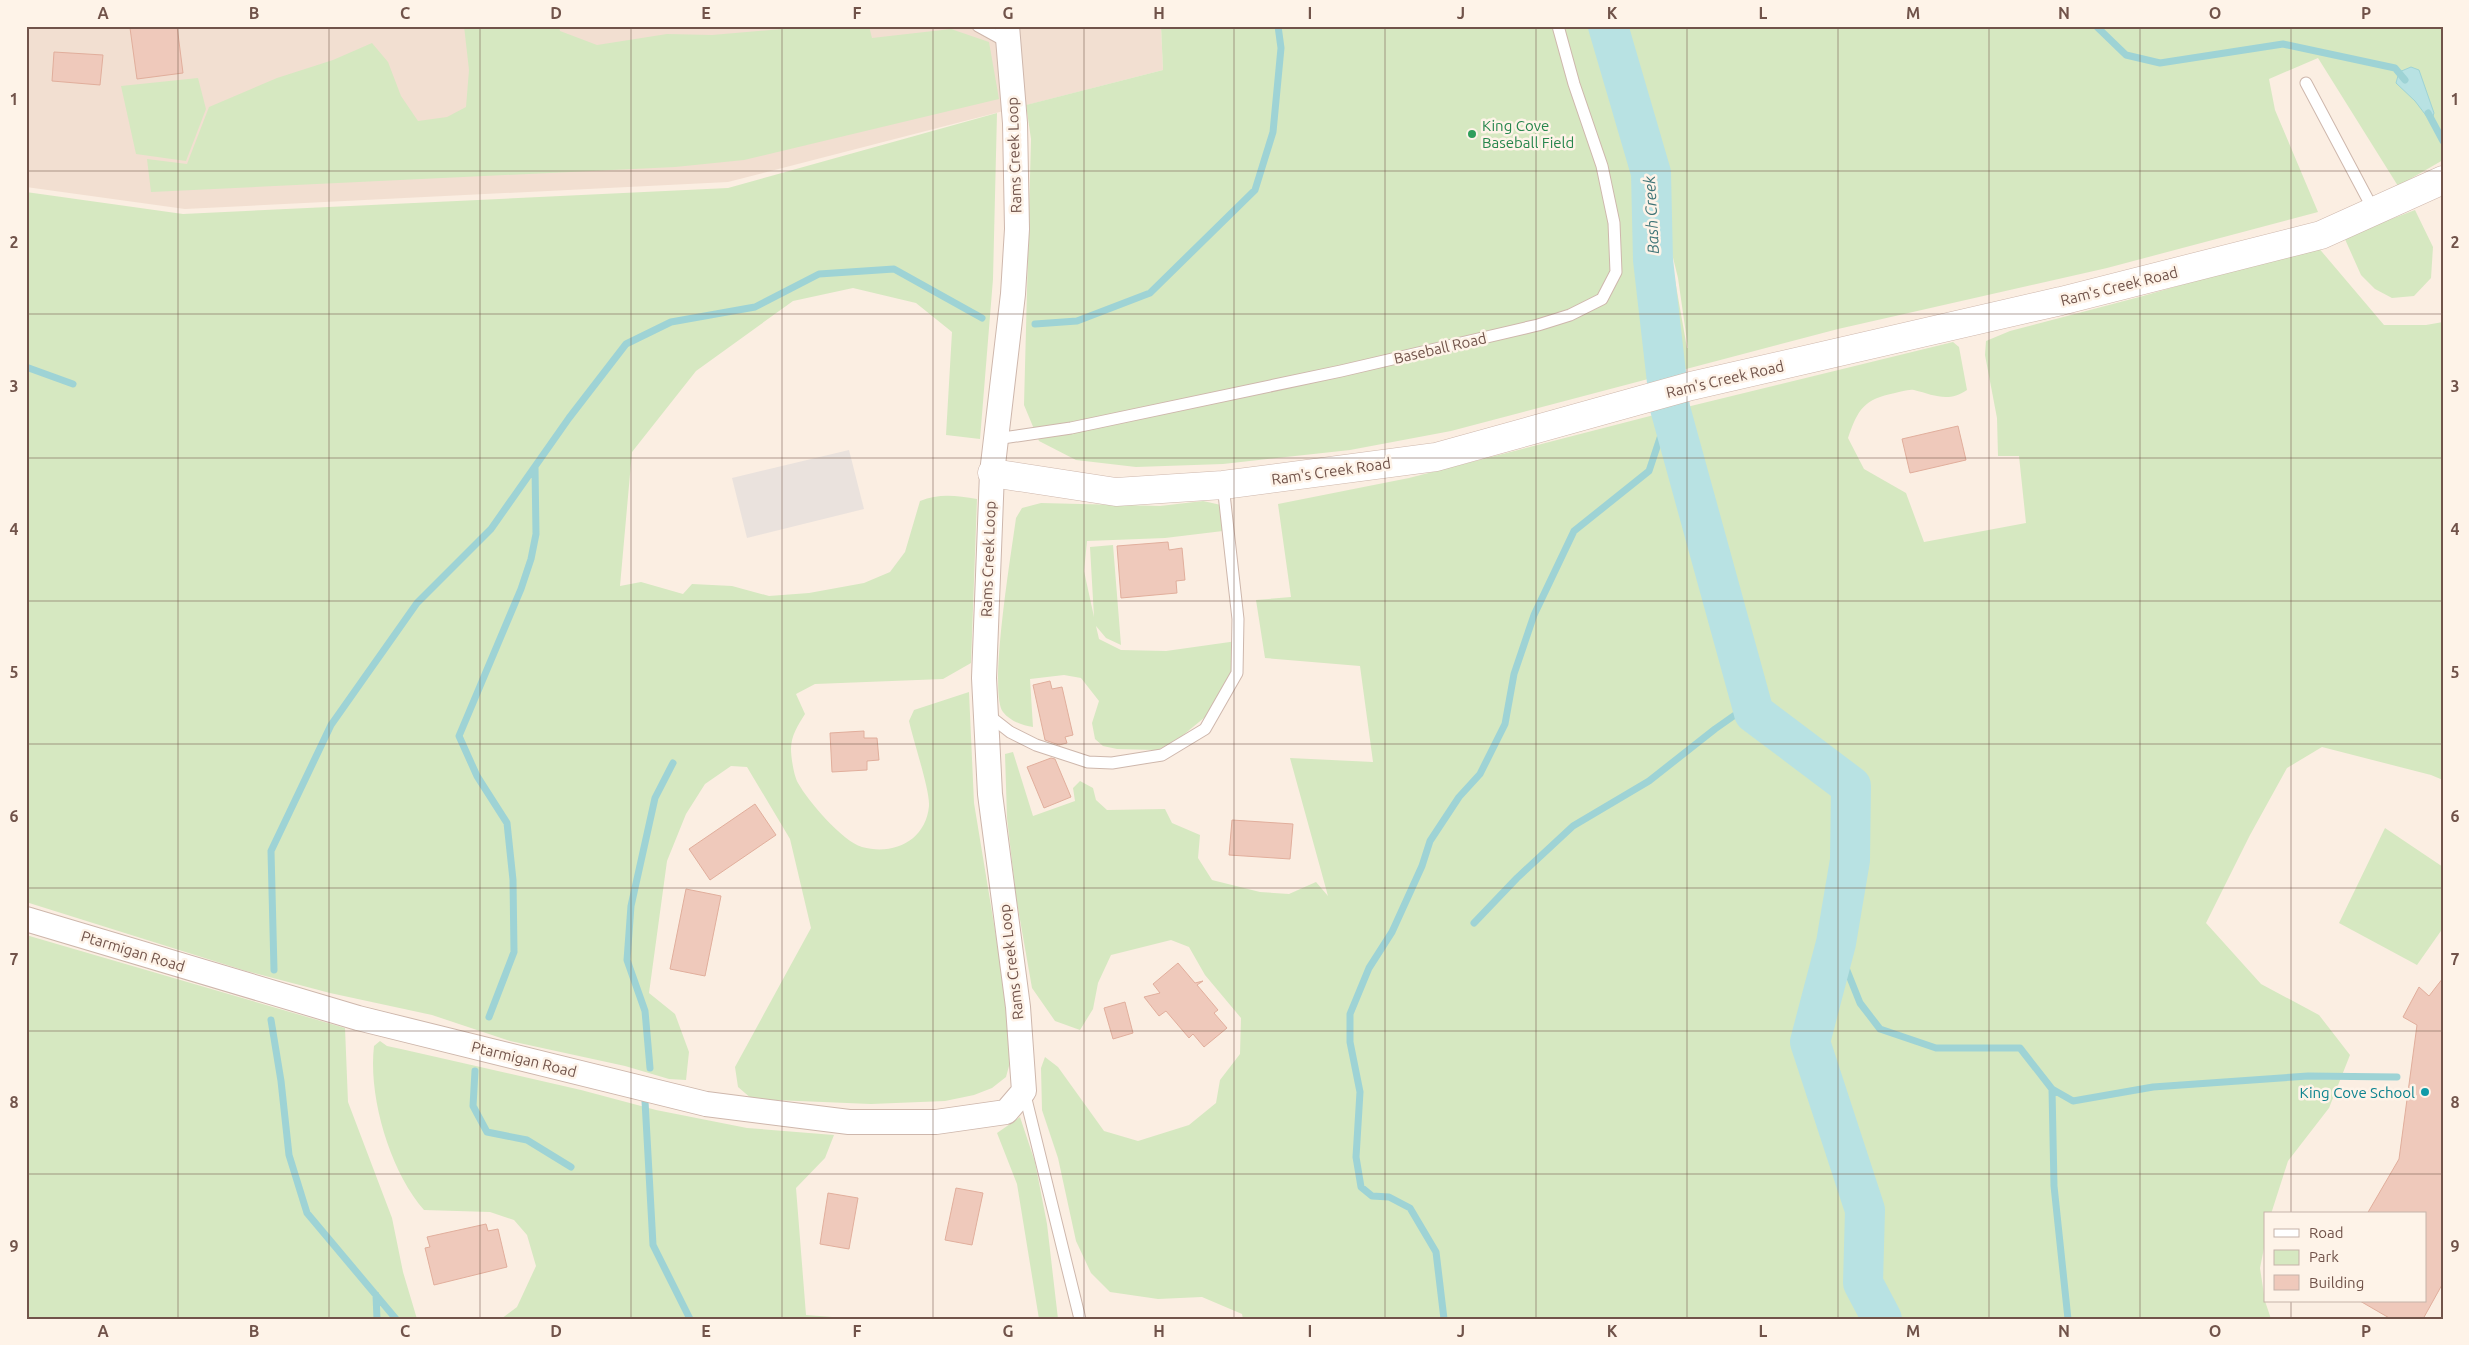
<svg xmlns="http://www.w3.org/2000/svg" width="2469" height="1345" font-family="Ubuntu,sans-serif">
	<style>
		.residential { fill: #f2dfd1 }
		.industrial { fill: #eae2dd }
		.green { fill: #d6e8c1; fill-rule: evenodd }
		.water { fill: #b8e2e3; stroke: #9ed3d5 }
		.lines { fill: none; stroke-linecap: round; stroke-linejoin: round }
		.stream { stroke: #9ed3d5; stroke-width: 7 }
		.river { stroke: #b8e2e3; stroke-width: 40 }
		.building { fill: #efc9bb; stroke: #e1ae9c }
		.service-casing { stroke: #ceb7ac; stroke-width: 13 }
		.minor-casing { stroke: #ceb7ac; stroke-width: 26 }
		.tertiary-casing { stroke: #ceb7ac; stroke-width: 29 }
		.service { stroke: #fff; stroke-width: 11 }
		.minor { stroke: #fff; stroke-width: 24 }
		.tertiary { stroke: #fff; stroke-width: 28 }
		.grid { fill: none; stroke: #71534a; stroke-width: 1; stroke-opacity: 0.55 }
		.leisure-dot { fill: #2e9e5b; stroke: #fef3e8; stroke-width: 2 }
		.culture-dot { fill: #0f9aa8; stroke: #fef3e8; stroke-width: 2 }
		.labels { text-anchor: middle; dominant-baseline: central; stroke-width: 5; stroke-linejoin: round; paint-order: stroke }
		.leisure-label { font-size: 15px; fill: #27864d; stroke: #fef3e8; text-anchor: start }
		.street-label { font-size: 15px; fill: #71534a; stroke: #fef3e8 }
		.culture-label { font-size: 15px; fill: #0d838f; stroke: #fef3e8; text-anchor: end }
		.water-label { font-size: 16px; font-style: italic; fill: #3f7477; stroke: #fef3e8 }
		.neatline { fill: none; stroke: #71534a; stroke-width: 2 }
		.grid-label { font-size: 16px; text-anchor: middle; font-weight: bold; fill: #71534a }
	</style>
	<rect width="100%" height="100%" fill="#fbeee2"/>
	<path class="residential" d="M26,26H1161L1163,70L728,182L185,209L26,187Z"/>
	<path class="industrial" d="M849,450L864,509L747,538L732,478Z"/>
	<path class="green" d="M464,26H559L560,31L597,45L667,34L712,35L794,28V26H869L872,38L951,29L989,42L999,99L744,160L675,167L151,192L147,159L187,164L209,107L277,78L333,60L372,43L388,62L401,96L418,121L447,117L466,107L469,70Z
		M1161,26H2443V160L2398,186L2318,58L2269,79L2275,110L2318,212L2107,268L1838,329L1451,431L1350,450L1223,464L1136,467L1076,460L1039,441L1024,405L1031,139L1026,105L1163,70ZM1666,229L1678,278L1688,348H1687Z
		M198,78L206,109L186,161L136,154L121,86Z
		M997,113L993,279L980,439L946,435L952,332L916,303L853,288L793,301L696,371L632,452L620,586L641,582L683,594L692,584L732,586L769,596L809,593L864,583L890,572L905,552L920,501C940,493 957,496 977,499L971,663L943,679L815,684L796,694L805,714C798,725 791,736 791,749C791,758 794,776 798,783C808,801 842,841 862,847C894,856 926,840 929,806C930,790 913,740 909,721L914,710L969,692L974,803L1007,1003L1012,1055L1006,1077L992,1088L974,1095L945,1101L871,1104L752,1099L738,1087L735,1067L811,928L790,839L747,767L731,766L705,784L686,814L667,861L649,993L675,1014L689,1052L686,1080L669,1079L625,1066L510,1041L432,1015L330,993L246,971L26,902V192L183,214L728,188Z
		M2415,210L2433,247L2431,278L2414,296L2392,298L2375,289L2361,275L2344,237Z
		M2317,246L2384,325H2426L2443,322V780L2431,775L2322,747L2287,768L2250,835L2206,923L2261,984L2319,1015L2350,1055L2329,1108L2288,1161L2271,1214H2265V1243L2260,1268L2265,1301L2271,1319H1243L1242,1314L1202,1297L1158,1299L1110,1292L1091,1273L1076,1241L1058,1158L1042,1110L1041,1068L1045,1057L1058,1067L1104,1131L1138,1141L1189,1125L1216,1103L1220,1080L1240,1054L1241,1018L1205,975L1189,947L1171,940L1111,955L1098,983L1093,1009L1080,1030L1055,1021L1032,988L1016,897L1007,818L1005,754L1013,752L1033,816L1075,801L1073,788L1080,781L1093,788L1096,800L1107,810L1165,809L1172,823L1200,835L1198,858L1212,880L1260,892L1289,894L1316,882L1328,896L1290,758L1373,762L1360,666L1265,658L1256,600L1291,597L1278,504L1409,478L1654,415L1953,342L1959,347L1967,390C1948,403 1934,395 1914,390C1908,389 1901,392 1895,393C1864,399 1858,409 1848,438L1864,469L1906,493L1924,542L2026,523L2019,456H1998L1997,418L1985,355L1986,341L2010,331L2143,296Z
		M1203,501L1221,505L1223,531L1165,538L1087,541L1084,571L1094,617L1090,547L1113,545L1121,645L1106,638L1096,626L1099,639L1121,650L1166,651L1237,641L1239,664L1210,713L1182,736L1158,750L1117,749L1103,746L1095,739L1092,723L1099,701L1081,678L1064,675L1030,679L1033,727C1023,726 1010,721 1003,712C988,693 1012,549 1016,518L1022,508L1041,503L1160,506Z
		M2385,828L2443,867V928L2417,965L2339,923Z
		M26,935L345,1028L348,1102L392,1218L403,1272L417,1319H26Z
		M380,1041L387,1046L401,1049L581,1090L656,1110L747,1128L834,1135L825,1158L796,1188L806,1315L859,1319H501L517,1307L536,1266L527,1235L514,1220L490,1212L424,1210C390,1171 368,1097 374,1046Z
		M1020,1117L1035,1162L1047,1224L1058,1319H1039L1017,1184L997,1133Z"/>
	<path class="water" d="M2411,67L2419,70L2434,113L2431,122L2415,101L2396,83L2399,72Z"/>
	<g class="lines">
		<path class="stream" d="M1606,26L1609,29L1610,26
			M2096,26L2126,55L2160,63L2283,44L2395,68L2405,80
			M2428,113L2443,141
			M1035,324L1077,321L1150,293L1255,190L1273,132L1281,48L1278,26
			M26,367L73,384
			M1474,923L1517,878L1573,826L1649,781L1715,729L1752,703
			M1836,943L1860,1003L1880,1029L1936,1048H2020L2052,1089L2073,1101L2153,1087L2308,1076L2397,1077
			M274,970L271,851L331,725L417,603L491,529L569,418L626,344L671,322L755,307L819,274L894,269L982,318
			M489,1017L514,952L513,880L507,823L477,776L459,736L521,589L531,559L536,534L535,467
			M271,1020L281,1081L289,1155L307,1213L396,1319
			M650,1068L645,1011L627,960L631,906L655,798L673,763
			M475,1071L473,1106L487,1132L527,1140L571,1167
			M2052,1089L2054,1186L2068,1319
			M645,1101L653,1245L690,1319
			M376,1295L377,1319
			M1444,1319L1436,1252L1410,1208L1389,1197L1372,1196L1361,1187L1356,1157L1360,1092L1350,1042V1014L1369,968L1392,932L1422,866L1430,841L1459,797L1480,774L1505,724L1514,674L1534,615L1574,531L1649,471L1670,408"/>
		<path class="river" d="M1608,26L1651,173L1653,260L1670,408L1754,713L1851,786L1850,860L1836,943L1810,1042L1865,1210L1863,1283L1882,1319"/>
	</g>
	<path class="building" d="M142,26H177L183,73L137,79L130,28Z
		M54,52L103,55L100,85L52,81Z
		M1958,426L1966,460L1910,473L1902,439Z
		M1168,542L1169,550L1182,548L1185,580L1176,581L1177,593L1121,598L1117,546Z
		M1050,681L1052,689L1062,687L1073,735L1065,737L1067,743L1059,745L1045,740L1033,685Z
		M864,731V738H877L879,760L867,761V770L832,772L830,733Z
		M1051,758L1055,759L1071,797L1044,808L1027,767Z
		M755,804L776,835L710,880L689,849Z
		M1232,820L1293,824L1290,859L1229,855Z
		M686,889L721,896L705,976L670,969Z
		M1178,963L1195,983L1203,981L1197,985L1218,1010L1214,1013L1227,1028L1204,1047L1193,1034L1189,1038L1166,1011L1159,1016L1144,997L1160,993L1153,984Z
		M2443,978V1283L2423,1319H2391L2360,1301H2425V1214H2367L2399,1159L2417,1025L2403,1017L2419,987L2429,996Z
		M1125,1002L1133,1033L1113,1039L1104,1008Z
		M956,1188L983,1193L972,1245L945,1240Z
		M828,1193L858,1198L849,1249L820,1244Z
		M486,1224L488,1231L498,1229L507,1267L434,1285L425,1248L430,1247L427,1237Z"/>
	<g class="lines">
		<g class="service-casing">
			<path id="service" d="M978,26L1009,43
				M2306,83L2374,211
				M996,439L1071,428L1341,371L1538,325L1570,315L1602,299L1616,272L1614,223L1602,166L1574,84L1558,26
				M987,714L1010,732L1036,745L1088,762L1112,763L1162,755L1205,729L1237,673L1238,619L1223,485
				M1024,1091L1080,1319"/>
		</g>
		<g class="minor-casing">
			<path id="minor" d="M26,919L358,1018L706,1104L849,1122H936L1006,1112L1024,1091L1018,1007L990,794L984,678L992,473L1013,294L1017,229L1015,123L1007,26"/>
		</g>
		<g class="tertiary-casing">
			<path id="tertiary" d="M992,473L1116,492L1223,485L1436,457L1691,386L2061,301L2321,235L2443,180"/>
		</g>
		<use href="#service" class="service"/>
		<use href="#minor" class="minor"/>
		<use href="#tertiary" class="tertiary"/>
	</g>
	<path class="grid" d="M178,26V1319M329,26V1319M480,26V1319M631,26V1319M782,26V1319M933,26V1319M1084,26V1319M1234,26V1319M1385,26V1319M1536,26V1319M1687,26V1319M1838,26V1319M1989,26V1319M2140,26V1319M2291,26V1214M26,171H2443M26,314H2443M26,458H2443M26,601H2443M26,744H2443M26,888H2443M26,1031H2443M26,1174H2443M2291,1301V1319"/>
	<circle class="leisure-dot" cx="1472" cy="134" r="5"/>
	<circle class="culture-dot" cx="2425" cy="1092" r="5"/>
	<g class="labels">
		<g class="leisure-label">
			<text x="1482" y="125">King Cove<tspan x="1482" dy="17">Baseball Field</tspan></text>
		</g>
		<g class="street-label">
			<text transform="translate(1014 155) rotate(-92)">Rams Creek Loop</text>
			<text transform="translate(2119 286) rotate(-14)">Ram's Creek Road</text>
			<text transform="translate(1440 348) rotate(-13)">Baseball Road</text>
			<text transform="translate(1725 379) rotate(-13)">Ram's Creek Road</text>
			<text transform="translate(1331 471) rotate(-8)">Ram's Creek Road</text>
			<text transform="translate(988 559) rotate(-88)">Rams Creek Loop</text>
			<text transform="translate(133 951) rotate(17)">Ptarmigan Road</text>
			<text transform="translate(1011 962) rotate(-97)">Rams Creek Loop</text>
			<text transform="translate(524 1059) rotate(14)">Ptarmigan Road</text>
		</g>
		<g class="culture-label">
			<text x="2415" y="1092">King Cove School</text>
		</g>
		<g class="water-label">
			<text transform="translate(1651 215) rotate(-93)">Bash Creek</text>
		</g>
	</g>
	<rect width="2469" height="1345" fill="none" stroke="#fef3e8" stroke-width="55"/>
	<rect x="2264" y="1212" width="162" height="90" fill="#fef3e8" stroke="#c6b3a9"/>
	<rect x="2274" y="1229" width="25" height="8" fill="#ffffff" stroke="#c6b3a9"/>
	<text x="2309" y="1238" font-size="15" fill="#71534a">Road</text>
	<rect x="2274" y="1250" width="25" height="15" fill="#d6e8c1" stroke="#c6b3a9"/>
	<text x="2309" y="1262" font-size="15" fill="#71534a">Park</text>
	<rect x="2274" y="1275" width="25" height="15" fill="#efc9bb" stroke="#c6b3a9"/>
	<text x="2309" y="1288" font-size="15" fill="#71534a">Building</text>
	<rect x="28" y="28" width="2414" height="1290" class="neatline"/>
	<g class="grid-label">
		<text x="103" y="19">A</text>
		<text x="254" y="19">B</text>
		<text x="405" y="19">C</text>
		<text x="556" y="19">D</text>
		<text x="706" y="19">E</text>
		<text x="857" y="19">F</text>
		<text x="1008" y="19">G</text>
		<text x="1159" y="19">H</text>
		<text x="1310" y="19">I</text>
		<text x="1461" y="19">J</text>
		<text x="1612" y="19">K</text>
		<text x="1763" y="19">L</text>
		<text x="1913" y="19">M</text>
		<text x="2064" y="19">N</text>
		<text x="2215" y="19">O</text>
		<text x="2366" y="19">P</text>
		<text x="14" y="105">1</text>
		<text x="2455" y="105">1</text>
		<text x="14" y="248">2</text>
		<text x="2455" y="248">2</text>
		<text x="14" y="392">3</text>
		<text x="2455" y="392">3</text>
		<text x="14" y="535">4</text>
		<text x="2455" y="535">4</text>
		<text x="14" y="678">5</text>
		<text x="2455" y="678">5</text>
		<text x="14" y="822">6</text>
		<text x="2455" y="822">6</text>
		<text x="14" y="965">7</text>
		<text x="2455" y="965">7</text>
		<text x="14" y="1108">8</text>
		<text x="2455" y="1108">8</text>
		<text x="14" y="1252">9</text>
		<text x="2455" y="1252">9</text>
		<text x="103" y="1337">A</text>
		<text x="254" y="1337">B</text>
		<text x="405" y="1337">C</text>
		<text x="556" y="1337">D</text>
		<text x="706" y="1337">E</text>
		<text x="857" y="1337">F</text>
		<text x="1008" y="1337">G</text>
		<text x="1159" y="1337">H</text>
		<text x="1310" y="1337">I</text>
		<text x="1461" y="1337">J</text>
		<text x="1612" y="1337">K</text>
		<text x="1763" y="1337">L</text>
		<text x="1913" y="1337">M</text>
		<text x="2064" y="1337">N</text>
		<text x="2215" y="1337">O</text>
		<text x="2366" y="1337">P</text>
	</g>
</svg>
